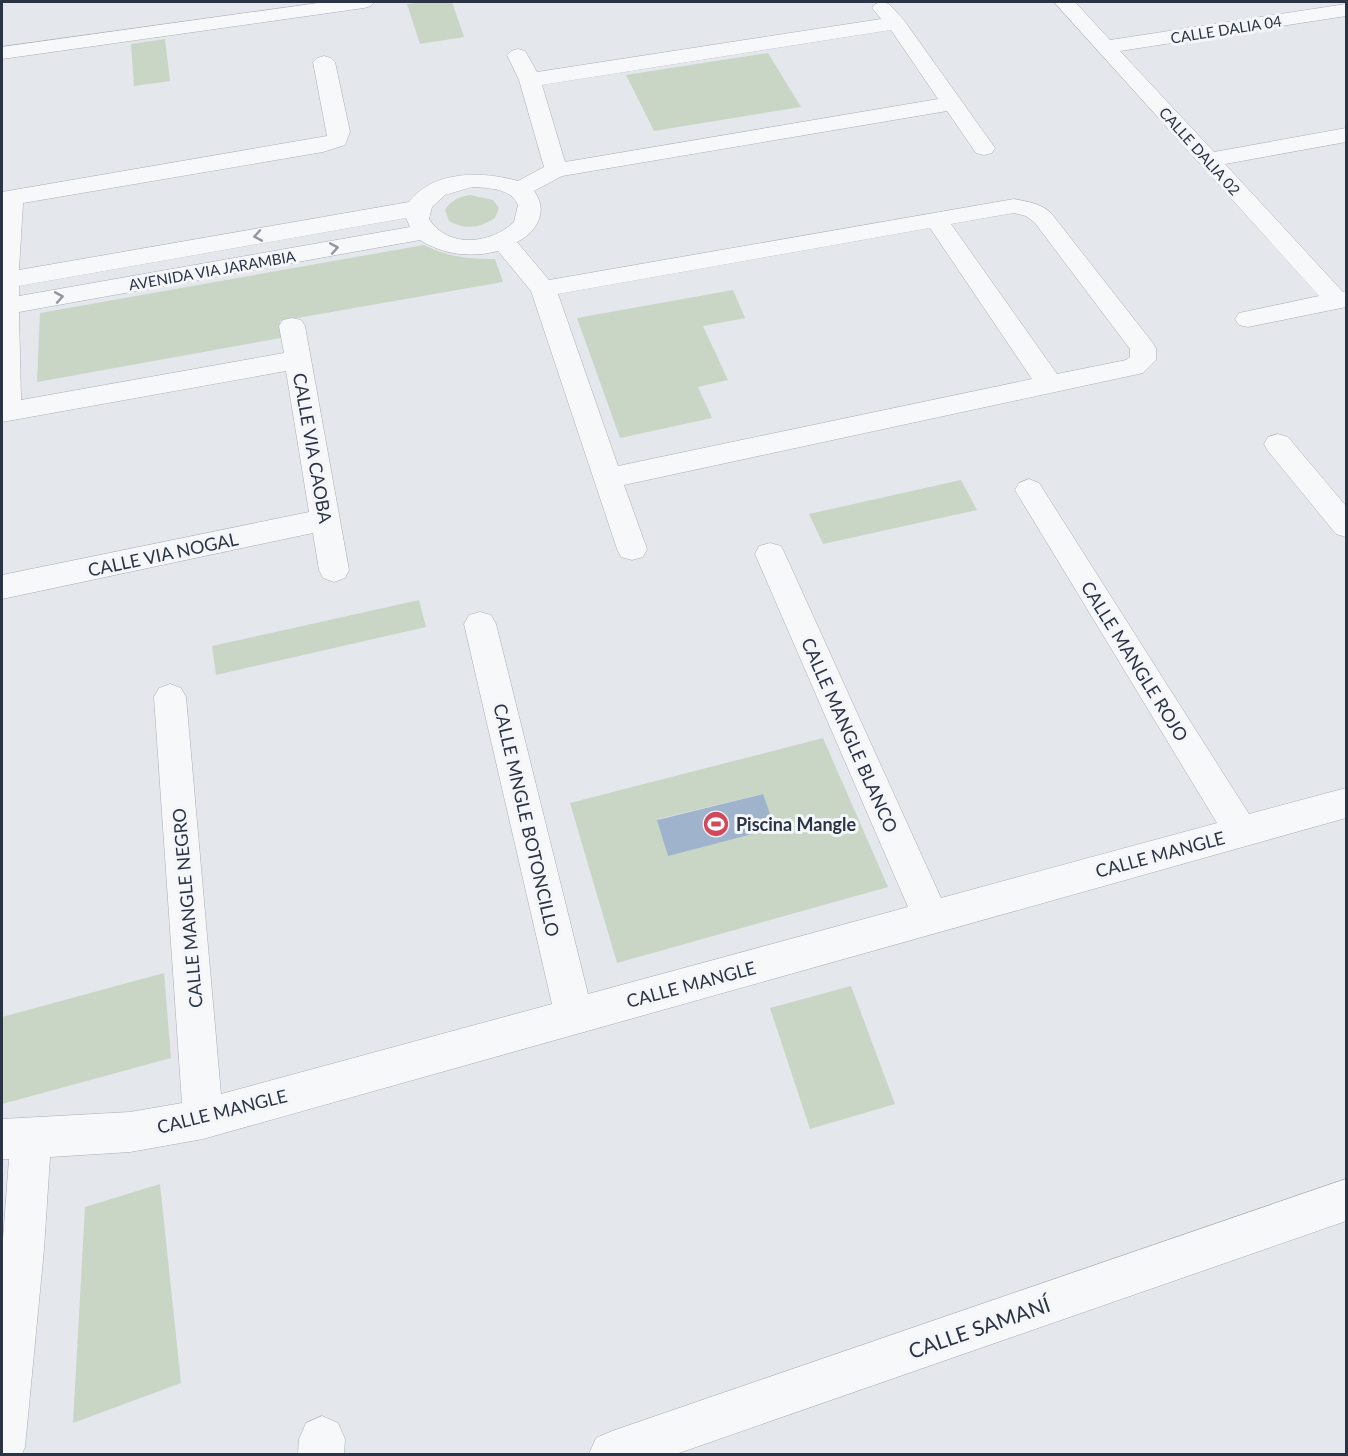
<svg xmlns="http://www.w3.org/2000/svg" width="1348" height="1456" font-family="Lato,sans-serif">
	<style>
		.green { fill: #c9d6c5; fill-rule: evenodd }
		.water { fill: #9fb4cc }
		.lines { fill: none; stroke-linecap: round; stroke-linejoin: round }
		.minor-casing { stroke: #a9aeb7; stroke-width: 1 }
		.minor { fill: #f7f8fa; fill-rule: evenodd }
		.oneway { stroke: #9196a0 }
		.labels { text-anchor: middle; dominant-baseline: central; stroke-width: 6; stroke-linejoin: round; paint-order: stroke }
		.far-street-label { font-size: 15px; fill: #2b3445; stroke: #f4f6f9 }
		.street-label { font-size: 18px; fill: #2b3445; stroke: #f4f6f9 }
		.poi-label { font-size: 18px; font-weight: bold; fill: #2b3445; stroke: #f4f6f9; text-anchor: start }
		.near-street-label { font-size: 21px; fill: #2b3445; stroke: #f4f6f9 }
	</style>
	<rect width="100%" height="100%" fill="#e4e7ec"/>
	<path class="green" d="M424,2H452L464,37L420,44L407,4Z
		M165,39L170,81L134,86L131,44Z
		M768,53L801,107L654,131L626,75Z
		M470,195L493,200L499,208L495,218C480,228 465,230 449,221L445,210C451,200 459,197 470,195Z
		M424,245C448,257 469,259 495,259L503,282L280,321L281,338L37,382L40,313Z
		M733,290L745,318L703,326L728,380L698,387L712,418L620,438L577,318Z
		M961,480L977,510L823,544L809,514Z
		M419,600L426,627L216,675L212,646Z
		M823,738L888,887L617,963L570,803ZM762,794L775,828L668,855L658,819Z
		M164,973L171,1058L2,1104V1017Z
		M851,986L895,1104L810,1129L770,1008Z
		M160,1184L181,1383L73,1423L85,1207Z"/>
	<path class="water" d="M763,794L775,828L668,856L657,820Z"/>
	<g class="lines">
		<g class="minor-casing">
			<path id="minor" d="M325,2H374L371,6L364,8L2,59V47Z
				M882,2L889,4L903,19L995,148L992,153L984,155L976,153L947,111L562,176L534,191C549,211 537,232 517,242L549,280L1014,199C1029,202 1040,203 1051,213L1152,342L1156,348V360L1143,373L624,485L647,549L643,557L632,560L621,557L617,549L531,291L498,251C471,258 444,255 420,240L19,312L21,400L284,353L279,326L283,320L292,318L301,320L305,326L349,570L345,578L334,582L323,578L319,570L313,533L2,599V575L309,512L286,371L2,422V192L327,136L313,62L317,58L324,56L331,58L335,62L350,132L345,145L323,152L23,203L19,270L409,202C433,170 483,171 518,181L544,167L519,80L507,55L511,51L518,49L525,51L537,72L881,19L872,8L875,4ZM891,30L938,99L565,162L542,85ZM472,187C488,188 511,188 518,205L514,222C491,244 448,249 429,219L432,207L445,195ZM1014,213L1026,216L1035,223L1130,349V357L1126,360L1057,374L951,224ZM406,218L410,227L19,296V286ZM930,228L1032,379L618,466L558,294Z
				M1054,2H1075L1110,40L1346,4V16L1120,51L1214,152L1346,128V142L1225,164L1343,292L1346,291V307L1248,327L1239,325L1235,319L1239,313L1319,296Z
				M1278,434L1288,437L1346,506V537L1336,534L1268,451L1264,444L1268,437Z
				M1029,479L1039,483L1249,814L1346,788V818L203,1139L130,1152L50,1157L44,1249L25,1447L22,1454H2V1252L9,1159H2V1119L130,1112L182,1103L154,697L159,688L170,684L181,688L186,697L221,1094L552,1004L464,624L469,615L480,612L491,615L496,624L588,994L908,907L755,554L759,546L770,543L781,546L785,554L941,898L1217,823L1015,490L1019,483Z
				M1346,1179V1221L676,1454H589L596,1438L612,1431Z
				M322,1416L338,1423L345,1439L344,1454H298L299,1439L306,1423Z"/>
		</g>
		<use href="#minor" class="minor"/>
	</g>
	<defs><path id="oneway-chevron" d="M-2-3.5L2.5 0L-2 3.5" fill="none" stroke-width="1.6" stroke-linecap="round" stroke-linejoin="round" transform="scale(1.5)"/></defs>
	<g class="oneway">
		<use href="#oneway-chevron" transform="translate(258 236) rotate(170)"/>
		<use href="#oneway-chevron" transform="translate(334 248) rotate(-10)"/>
		<use href="#oneway-chevron" transform="translate(59 297) rotate(-10)"/>
	</g>
	<defs>
		<g id="stadium-disc" transform="scale(1.35)"><circle r="9.5" fill="#d1495b" stroke="#f4f6f9"/><path d="M0-5a6.5 5 0 1 0 0 10a6.5 5 0 1 0 0-10ZM-3.5-1.8h7v3.6h-7Z" fill="#fff"/></g>
	</defs>
	<g fill-rule="evenodd">
		<use href="#stadium-disc" x="716" y="824"/>
	</g>
	<g class="labels">
		<g class="far-street-label">
			<text transform="translate(1226 29) rotate(-9)">CALLE DALIA 04</text>
			<text transform="translate(1200 151) rotate(48)">CALLE DALIA 02</text>
			<text transform="translate(212 270) rotate(-10)">AVENIDA VIA JARAMBIA</text>
		</g>
		<g class="street-label">
			<text transform="translate(313 448) rotate(80)">CALLE VIA CAOBA</text>
			<text transform="translate(163 554) rotate(-12)">CALLE VIA NOGAL</text>
			<text transform="translate(1135 661) rotate(58)">CALLE MANGLE ROJO</text>
			<text transform="translate(850 735) rotate(66)">CALLE MANGLE BLANCO</text>
			<text transform="translate(527 820) rotate(77)">CALLE MNGLE BOTONCILLO</text>
			<text transform="translate(1160 854) rotate(-15)">CALLE MANGLE</text>
			<text transform="translate(187 908) rotate(-95)">CALLE MANGLE NEGRO</text>
			<text transform="translate(691 984) rotate(-15)">CALLE MANGLE</text>
			<text transform="translate(222 1111) rotate(-14)">CALLE MANGLE</text>
		</g>
		<g class="poi-label">
			<text x="736" y="824">Piscina Mangle</text>
		</g>
		<g class="near-street-label">
			<text transform="translate(979 1327) rotate(-19)">CALLE SAMANÍ</text>
		</g>
	</g>
	<rect width="1348" height="1456" fill="none" stroke="#2b3445" stroke-width="6"/>
</svg>
